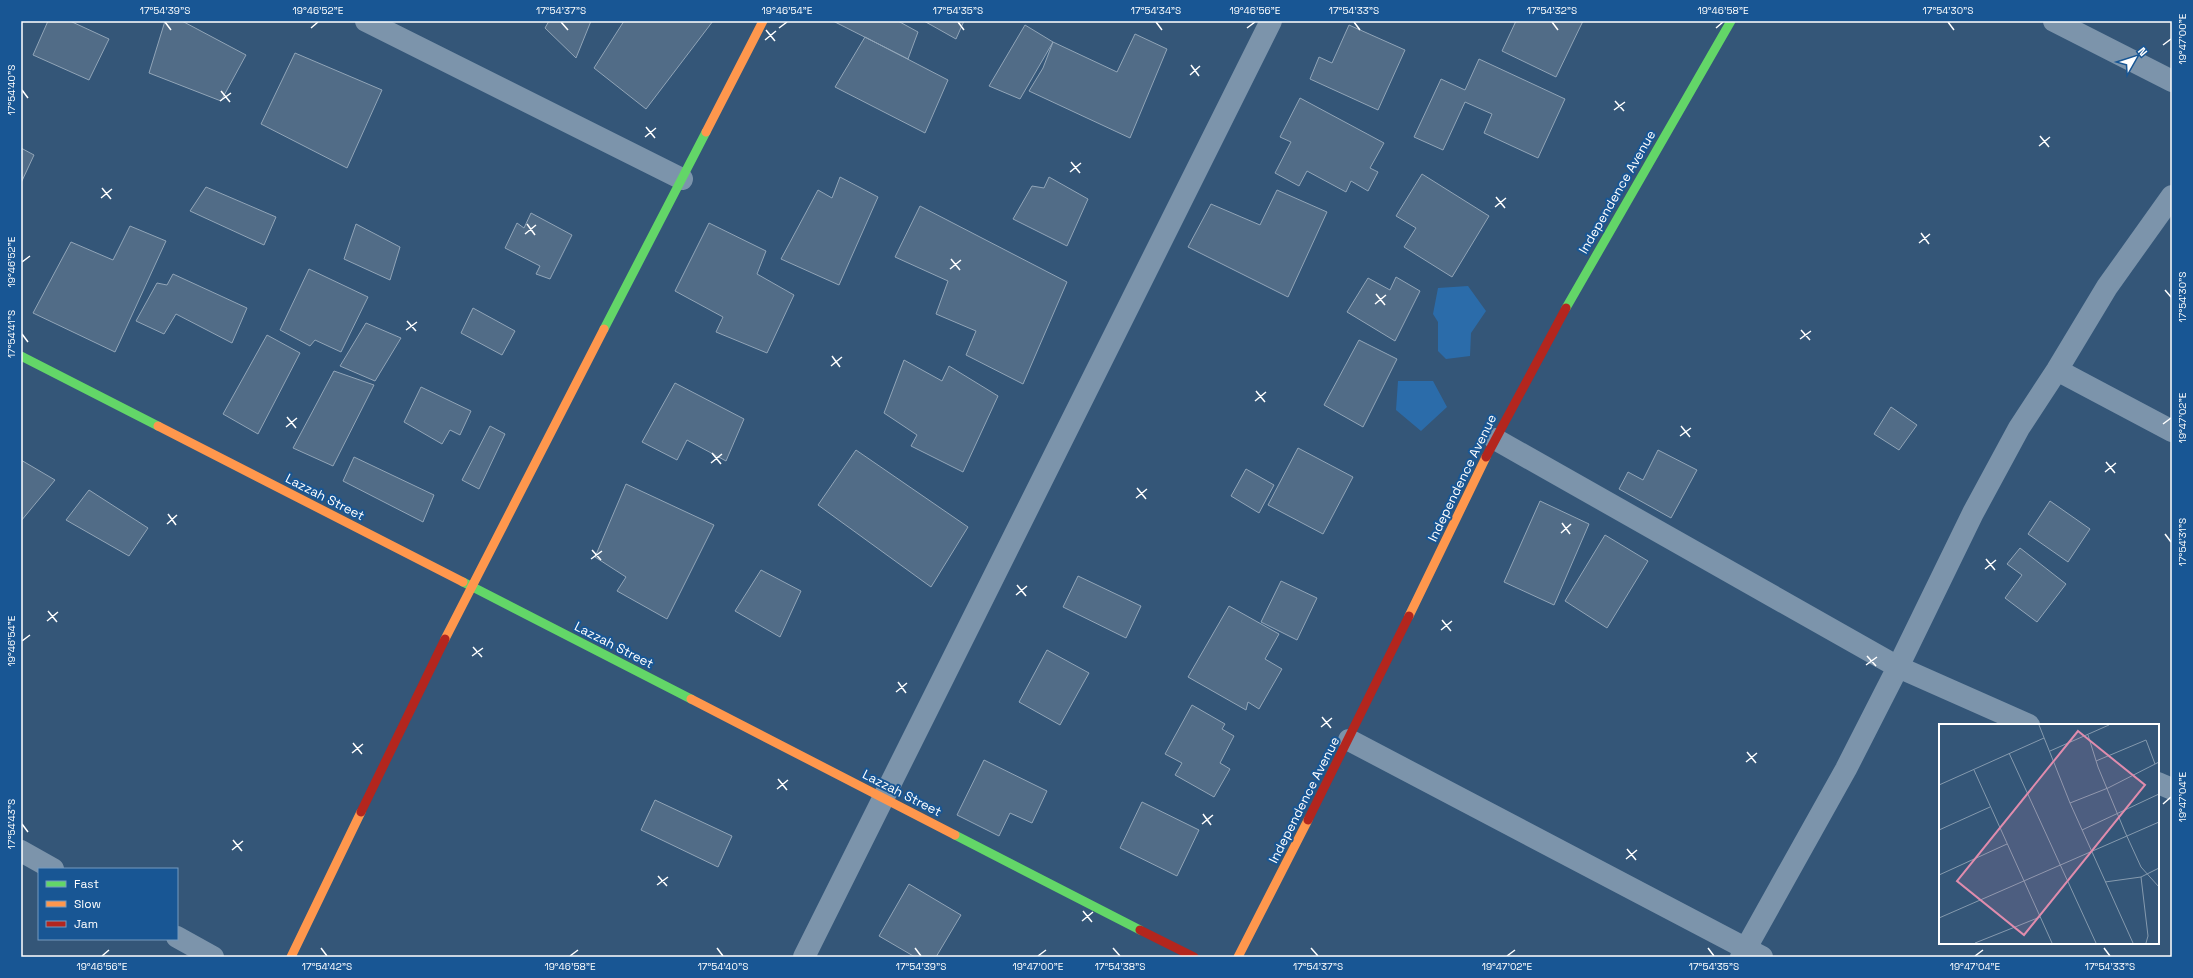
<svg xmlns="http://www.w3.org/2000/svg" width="2193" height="978" font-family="'Space Grotesk',sans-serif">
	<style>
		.green { fill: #2b6caa }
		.building { fill: #516c87; stroke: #91a5b8 }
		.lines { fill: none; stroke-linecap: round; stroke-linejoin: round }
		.street { stroke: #7c94ab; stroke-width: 22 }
		.fast { stroke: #63d668; stroke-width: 9 }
		.slow { stroke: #ff974d; stroke-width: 9 }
		.jam { stroke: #b3261e; stroke-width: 9 }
		.ticks { fill: none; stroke: #fff; stroke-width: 1.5 }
		.labels { text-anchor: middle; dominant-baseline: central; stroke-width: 4; stroke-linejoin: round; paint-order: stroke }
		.street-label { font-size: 13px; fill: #fff; stroke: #185694 }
		.inset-road { fill: none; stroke: #859aae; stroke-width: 1 }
		.view { fill: #e08cad; fill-opacity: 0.15; stroke: #e08cad; stroke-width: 2 }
		.inset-edge { fill: none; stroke: #fff; stroke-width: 2 }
		.neatline { fill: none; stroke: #fff; stroke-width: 1.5 }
		.ticks-label { font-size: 10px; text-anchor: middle; fill: #fff }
	</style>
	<rect width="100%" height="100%" fill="#345678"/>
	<path class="green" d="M1468,286L1486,311L1471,333L1470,356L1446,359L1438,351V322L1433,314L1438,288Z
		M1398,381H1433L1447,407L1421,431L1396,410Z"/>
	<path class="building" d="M48,21H70L109,39L89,80L33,55Z
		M165,21H182L246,55L221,101L149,73Z
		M549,21H591L576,58L545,28Z
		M624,21H713L646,109L594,68Z
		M833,21H898L918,32L908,59Z
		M924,21H964L956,39Z
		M1516,21H1583L1556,77L1502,51Z
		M1025,25L1053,42L1020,99L989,86Z
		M1349,25L1405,50L1378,110L1310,79L1319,57L1332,63Z
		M1135,34L1167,49L1130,138L1029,91L1043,68L1053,42L1117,72Z
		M865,37L948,80L925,133L835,87Z
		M295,53L382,90L347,168L261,124Z
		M1479,59L1565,99L1538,158L1484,133L1492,114L1465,102L1443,150L1414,137L1441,79L1465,90Z
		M1300,98L1384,143L1370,168L1378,172L1368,191L1351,181L1346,192L1307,171L1299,186L1275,173L1291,142L1280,137Z
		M21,148L34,155L21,183Z
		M1422,174L1489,216L1452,277L1404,247L1416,228L1396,216Z
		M840,177L878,197L839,285L781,259L818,190L832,198Z
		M1049,177L1088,199L1067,246L1013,219L1032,186L1044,188Z
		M206,187L276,217L264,245L190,211Z
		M1277,190L1327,212L1288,297L1188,247L1211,204L1260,225Z
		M920,206L1067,282L1023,384L966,355L976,331L936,314L948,281L895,257Z
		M531,213L572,235L550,279L536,274L540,266L505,248L517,223L524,228Z
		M709,223L766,251L757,274L794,295L767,353L716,332L723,317L675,291Z
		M356,224L400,247L390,280L344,259Z
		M130,226L166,241L115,352L33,313L71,242L113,260Z
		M309,269L368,297L341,352L315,340L310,346L280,330Z
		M173,274L247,308L232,343L176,314L164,334L136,321L157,283L167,285Z
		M1396,277L1420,291L1395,341L1347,312L1368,278L1390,290Z
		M473,308L515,331L502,355L461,333Z
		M366,323L401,338L375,381L340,366Z
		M267,335L300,353L258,434L223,414Z
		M1359,340L1397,359L1363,427L1324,405Z
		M904,360L942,381L949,366L998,396L963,472L911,446L917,435L884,413Z
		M334,371L374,385L333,466L293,448Z
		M675,383L744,419L726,461L687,440L677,460L642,442Z
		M421,387L471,411L460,435L450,430L442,444L404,422Z
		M1891,407L1917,425L1899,450L1874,434Z
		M490,426L505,434L479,489L462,480Z
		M1298,448L1353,477L1323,534L1268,505Z
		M856,450L968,527L931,587L818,505Z
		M1658,450L1697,470L1671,518L1619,489L1628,472L1643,480Z
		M354,457L434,495L423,522L343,481Z
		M21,460L55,480L21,521Z
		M1246,469L1274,485L1259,513L1231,496Z
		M626,484L714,525L667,619L617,591L626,577L595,557Z
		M89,490L148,528L129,556L66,520Z
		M1540,501L1589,524L1554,605L1504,582Z
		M2050,501L2090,529L2068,562L2028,534Z
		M1605,535L1648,561L1607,628L1565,601Z
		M2020,548L2066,584L2037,622L2005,598L2022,575L2007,564Z
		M761,570L801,591L780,637L735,611Z
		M1078,576L1141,606L1126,638L1063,607Z
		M1281,581L1317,598L1297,640L1261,622Z
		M1229,606L1279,634L1265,659L1282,669L1259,709L1248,702L1246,710L1188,677Z
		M1047,650L1089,673L1060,725L1019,702Z
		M1192,705L1225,724L1222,729L1234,736L1220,763L1230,769L1214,797L1175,775L1182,763L1165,754Z
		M984,760L1047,791L1032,823L1010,813L999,836L957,815Z
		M655,800L732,836L718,867L641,830Z
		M1142,802L1199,830L1177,876L1120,848Z
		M909,884L961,915L936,957H915L879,936Z"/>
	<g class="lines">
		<path class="street" d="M366,21L682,179
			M2054,21L2172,81
			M2057,370L2172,431
			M1495,439L1898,667L2029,725
			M1349,740L1762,957
			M2158,783L2172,789
			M21,851L53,869
			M177,937L213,957
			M804,957L1271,21
			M1741,957L1846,769L1898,667L1973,513L2019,428L2057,370L2107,287L2172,196"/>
		<path class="fast" d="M1566,308L1731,21
			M604,329L706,132
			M21,356L158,426
			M463,582L691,699
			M955,835L1140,930"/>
		<path class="slow" d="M706,132L763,21
			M158,426L463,582
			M1409,616L1486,457
			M445,639L604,329
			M691,699L955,835
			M291,957L361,812
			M1238,957L1308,820"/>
		<path class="jam" d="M1486,457L1566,308
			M361,812L445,639
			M1308,820L1409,616
			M1140,930L1194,957"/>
	</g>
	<path class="ticks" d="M165,22L171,30M561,22L568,30M958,22L964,30M1156,22L1162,30M1354,22L1360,30M1552,22L1558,30M1948,22L1954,30M311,28L318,22M779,28L787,22M1247,28L1255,22M1716,28L1723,22M766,30L775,41M765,40L776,31M2163,45L2171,39M1191,65L1199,76M1190,75L1200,66M22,90L28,98M221,91L230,102M220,101L231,93M1615,101L1624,111M1614,110L1625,102M646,127L655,138M2040,136L2049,147M645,137L656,128M2039,146L2050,137M1071,162L1080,173M1070,172L1081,163M102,188L111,199M1496,197L1505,208M101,198L112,189M1495,207L1506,198M527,224L535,235M1921,233L1929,244M525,234L536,225M1919,243L1930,234M951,259L960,270M22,262L30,256M950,269L961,260M2165,290L2171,297M1376,294L1385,305M1375,304L1386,295M407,321L416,331M406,330L417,322M1801,330L1810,340M22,334L28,342M1800,339L1811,331M832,356L840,367M831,366L842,357M1256,391L1265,402M1255,401L1266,392M287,417L296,428M2163,424L2171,418M1681,426L1690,437M286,427L297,418M1680,436L1691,428M712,453L721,464M2106,462L2115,473M711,463L722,454M2105,472L2116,463M1137,488L1146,499M1136,498L1147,489M168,514L176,525M1562,523L1570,534M167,524L177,515M1561,533L1571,524M2165,534L2171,542M592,550L601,560M591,559L602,551M1986,559L1995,570M1985,569L1996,560M1017,585L1026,596M1016,595L1027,586M48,611L57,622M1442,620L1451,631M47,621L58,612M1441,630L1452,621M22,641L30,635M473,647L482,657M472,656L483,648M1867,656L1876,666M1866,665L1877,657M898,682L906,693M896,692L907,683M1322,717L1331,728M1321,727L1332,718M353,743L362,754M1747,752L1756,763M352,753L363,744M1746,762L1757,753M778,779L787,790M777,789L788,780M2163,804L2171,797M1203,814L1211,825M22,824L28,832M1202,824L1213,815M233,840L242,851M1627,849L1636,860M232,850L243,841M1626,859L1637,850M658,876L667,886M657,885L668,877M1083,911L1092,922M1082,921L1093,912M321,948L327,956M717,948L723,956M915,948L921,956M1113,948L1120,956M1311,948L1318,956M1708,948L1714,956M2104,948L2110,956M102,956L109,950M570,956L578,950M1038,956L1046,950M1507,956L1515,950M1975,956L1983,950"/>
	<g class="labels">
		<g class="street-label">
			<text transform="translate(1617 192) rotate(-60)">Independence Avenue</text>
			<text transform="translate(1462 478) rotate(-64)">Independence Avenue</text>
			<text transform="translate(325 497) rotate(27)">Lazzah Street</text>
			<text transform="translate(614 645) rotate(27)">Lazzah Street</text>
			<text transform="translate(902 793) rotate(27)">Lazzah Street</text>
			<text transform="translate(1304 800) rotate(-63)">Independence Avenue</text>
		</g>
	</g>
	<g transform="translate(1939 724)">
		<rect width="220" height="220" fill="#345678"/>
		<path class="inset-road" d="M100,1L131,79L194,219M149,11L159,43L186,108L202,143L220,163M111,27L170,1M70,29L157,219M157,37L207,16L216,40M35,46L113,219M0,61L105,14M131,79L169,64L220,38M0,106L51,83M143,106L220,70M0,151L68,120M202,153L209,212L207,219M166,158L202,153L220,144M0,194L220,98M36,219L101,193"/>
		<path class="view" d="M139,7L206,61L85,211L18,157Z"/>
		<rect width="220" height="220" class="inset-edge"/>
	</g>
	<rect width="2193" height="978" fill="none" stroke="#185694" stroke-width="44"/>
	<rect x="38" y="868" width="140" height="72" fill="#185694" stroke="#749abf"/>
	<rect x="46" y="881" width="20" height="6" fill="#63d668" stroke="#749abf"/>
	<text x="74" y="888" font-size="12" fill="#ffffff">Fast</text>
	<rect x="46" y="901" width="20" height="6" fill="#ff974d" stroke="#749abf"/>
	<text x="74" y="908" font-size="12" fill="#ffffff">Slow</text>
	<rect x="46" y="921" width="20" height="6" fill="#b3261e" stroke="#749abf"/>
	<text x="74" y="928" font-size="12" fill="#ffffff">Jam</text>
	<g transform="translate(2135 58) rotate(51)" stroke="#185694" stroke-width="3" paint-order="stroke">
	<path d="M0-3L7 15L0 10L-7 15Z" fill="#ffffff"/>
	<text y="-6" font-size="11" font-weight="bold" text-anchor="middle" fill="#ffffff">N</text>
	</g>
	<rect x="22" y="22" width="2149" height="934" class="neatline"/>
	<g class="ticks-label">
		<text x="165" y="14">17°54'39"S</text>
		<text x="318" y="14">19°46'52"E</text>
		<text x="561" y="14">17°54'37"S</text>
		<text x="787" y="14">19°46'54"E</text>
		<text x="958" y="14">17°54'35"S</text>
		<text x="1156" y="14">17°54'34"S</text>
		<text x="1255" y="14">19°46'56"E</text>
		<text x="1354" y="14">17°54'33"S</text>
		<text x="1552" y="14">17°54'32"S</text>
		<text x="1723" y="14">19°46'58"E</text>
		<text x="1948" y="14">17°54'30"S</text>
		<text transform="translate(2182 39) rotate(-90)" y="4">19°47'00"E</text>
		<text transform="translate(11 90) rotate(-90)" y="4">17°54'40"S</text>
		<text transform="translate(11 262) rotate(-90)" y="4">19°46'52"E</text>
		<text transform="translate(2182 297) rotate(-90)" y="4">17°54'30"S</text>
		<text transform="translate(11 334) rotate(-90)" y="4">17°54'41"S</text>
		<text transform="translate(2182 418) rotate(-90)" y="4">19°47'02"E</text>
		<text transform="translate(2182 542) rotate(-90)" y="4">17°54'31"S</text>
		<text transform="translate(11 641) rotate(-90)" y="4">19°46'54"E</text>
		<text transform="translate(2182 797) rotate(-90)" y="4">19°47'04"E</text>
		<text transform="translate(11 824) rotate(-90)" y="4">17°54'43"S</text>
		<text x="102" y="970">19°46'56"E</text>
		<text x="327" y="970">17°54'42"S</text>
		<text x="570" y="970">19°46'58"E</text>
		<text x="723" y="970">17°54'40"S</text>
		<text x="921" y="970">17°54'39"S</text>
		<text x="1038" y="970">19°47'00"E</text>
		<text x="1120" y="970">17°54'38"S</text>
		<text x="1318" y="970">17°54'37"S</text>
		<text x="1507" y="970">19°47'02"E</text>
		<text x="1714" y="970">17°54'35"S</text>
		<text x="1975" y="970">19°47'04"E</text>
		<text x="2110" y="970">17°54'33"S</text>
	</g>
</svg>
